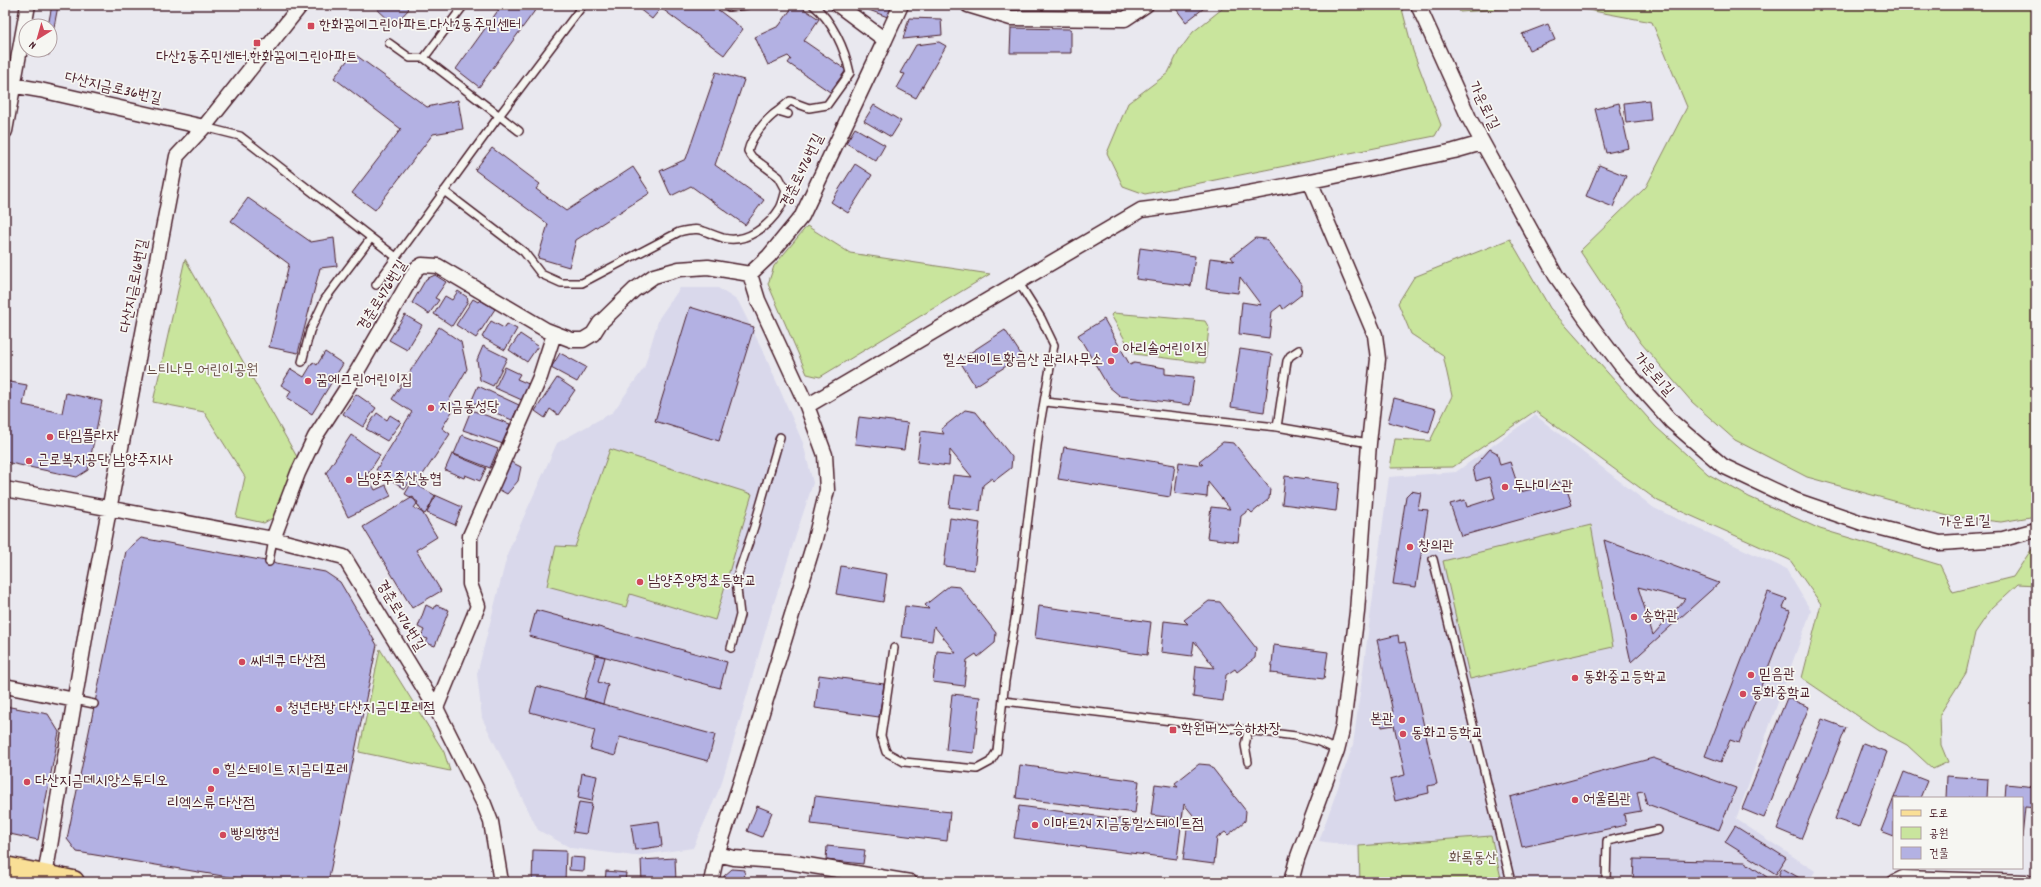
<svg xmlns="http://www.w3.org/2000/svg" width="2041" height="887" font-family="Dekko,'Poor Story',sans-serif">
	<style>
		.built { fill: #d9d8eb }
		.green { fill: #c9e59d; stroke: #8a8264 }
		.building { fill: #b3b1e3; stroke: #4a1f2b; fill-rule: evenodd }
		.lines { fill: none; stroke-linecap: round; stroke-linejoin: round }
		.lane-casing { stroke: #4a1f2b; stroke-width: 10 }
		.street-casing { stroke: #4a1f2b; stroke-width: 17 }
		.primary-casing { stroke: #4a1f2b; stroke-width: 25 }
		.lane { stroke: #f6f6f2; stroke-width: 7 }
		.street { stroke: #f6f6f2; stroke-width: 14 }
		.primary { stroke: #f9df96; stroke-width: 22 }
		.poi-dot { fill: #d1495b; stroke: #f6f6f2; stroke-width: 1.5 }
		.labels { text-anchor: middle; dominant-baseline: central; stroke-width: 3.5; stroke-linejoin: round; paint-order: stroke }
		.poi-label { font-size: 15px; fill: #4a1f2b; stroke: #f6f6f2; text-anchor: start }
		.street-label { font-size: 15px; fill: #4a1f2b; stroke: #f6f6f2 }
		.park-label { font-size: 15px; fill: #6a5048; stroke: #f6f6f2 }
	</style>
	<rect width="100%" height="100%" fill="#e9e8ef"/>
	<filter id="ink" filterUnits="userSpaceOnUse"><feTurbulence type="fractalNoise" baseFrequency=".025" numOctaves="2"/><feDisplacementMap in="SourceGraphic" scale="8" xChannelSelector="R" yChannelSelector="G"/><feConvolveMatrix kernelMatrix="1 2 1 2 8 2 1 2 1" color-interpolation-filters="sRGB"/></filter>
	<g filter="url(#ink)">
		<path class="built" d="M680,288H718L738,301L764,353L803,443L813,483L771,612L721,785L693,848L634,856L571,848L538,830L482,718L477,674L508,552L557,443L613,412L644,368L659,318Z
			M1535,415L1654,508L1786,569L1811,611L1736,819L1815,871L1809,882H1358L1359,847L1319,841L1353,745L1389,477L1456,472Z"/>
		<path class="green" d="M1227,5H1269L1281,10L1304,5H1401L1413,51L1441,125L1435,136L1145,194L1123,186L1107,153L1128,103L1168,73L1179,51L1193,32Z
			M1457,5H1558L1460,12Z
			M1561,5H2036V516L2001,522L1948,516L1807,477L1735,440L1692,402L1641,343L1580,251L1646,187L1687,107L1652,22Z
			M807,226L850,253L990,274L820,377L807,374L768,284L774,266Z
			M1510,239L1550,308L1656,427L1708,474L1749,497L1820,529L1940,565L1953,592L2013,577L2031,550L2036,549V585L2018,584L1992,608L1975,633L1966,673L1940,714L1941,745L1948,762L1933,769L1907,745L1877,729L1802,678L1821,604L1790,560L1658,501L1535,411L1453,467L1390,468L1395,439L1430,441L1452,396L1443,355L1411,334L1398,303L1414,277Z
			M185,259L297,457L276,516L264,523L236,517L245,477L204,412L153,402Z
			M1113,313L1205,321L1209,328L1205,363L1134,354L1135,347L1128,345L1111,315Z
			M610,449L752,494L715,620L630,594L626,607L547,586L556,546L575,547Z
			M1591,525L1613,647L1470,679L1443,561Z
			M380,649L444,752L450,771L359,752Z
			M1491,836L1502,882H1360L1359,846Z"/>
		<path class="building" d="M52,5L58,6L50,48V26H48Z
			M379,5H405L409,9L394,25L376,8Z
			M502,5H539L479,87L456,69Z
			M634,5H712L743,29L724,55L661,8L652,19Z
			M794,5H798L819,19L804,41L846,70L830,92L788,63L791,59L788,56L768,65L755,37L779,26Z
			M870,5H898L893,19L869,10Z
			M1173,5H1208L1186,22Z
			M909,18L941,19L942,35L903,39Z
			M1548,24L1555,40L1529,50L1522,34Z
			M1011,28L1071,29V53H1010Z
			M939,42L946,46L916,98L897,88L905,74L900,73L916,45Z
			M43,50H50L49,55L43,54Z
			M353,53L427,107L458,100L463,129L433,134L375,210L352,193L401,129L334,78Z
			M716,72L744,80L715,165L764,200L745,225L691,186L671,196L660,171L686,159Z
			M1649,100L1651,120L1626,123L1624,103Z
			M1619,103L1629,148L1606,153L1595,109Z
			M874,105L901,121L891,137L864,121Z
			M855,128L885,145L876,161L846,143Z
			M492,148L540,184L536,189L566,211L633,167L650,193L576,240L569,267L538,258L548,224L475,170Z
			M855,164L872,175L848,213L831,202Z
			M1599,165L1626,176L1613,207L1586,196Z
			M248,198L311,242L334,238L337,266L320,268L298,353L269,347L289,264L231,221Z
			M1255,238L1266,239L1302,285L1301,295L1283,309L1281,305L1272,312L1269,338L1239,334L1242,302L1261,305L1240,277L1238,293L1206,289L1210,258L1234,261L1231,257Z
			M1140,248L1195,256L1191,286L1136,279Z
			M435,275L446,282L435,298L439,300L429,314L412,303L426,279Z
			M458,291L467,297L468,301L452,326L434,314L445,296L452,300Z
			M473,299L478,302L480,300L495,309L476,338L456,325Z
			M690,307L754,327L719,441L655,421Z
			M405,315L422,325L407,350L389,340Z
			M1104,319L1130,365L1134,363L1165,368V374L1194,377L1190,405L1120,396L1108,386L1078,335Z
			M491,321L504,328L507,324L517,329L505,350L482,337Z
			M439,327L461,342L467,369L449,400L456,405L442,428L450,434L416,485L410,481L405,489L376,470L412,412L392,399Z
			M1005,330L1022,356L975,386L959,360Z
			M520,334L538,346L527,362L509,350Z
			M483,346L507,358L493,386L480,380L477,360Z
			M1240,349L1272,354L1264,412L1231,407Z
			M325,352L343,364L312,414L287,398L291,391L281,385L291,369L304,377L313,362L317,365Z
			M560,353L586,367L577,382L551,368Z
			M505,367L520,374L517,379L531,385L524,401L495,388Z
			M557,378L575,390L558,415L550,409L545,418L535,411Z
			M5,381L27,385L23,405L62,413L66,393L102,401L88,470L77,477L5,462Z
			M478,386L519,405L512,420L471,402Z
			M356,394L376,408L363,427L343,414Z
			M1394,398L1436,409L1429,433L1388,422Z
			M471,410L510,424L503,444L463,430Z
			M965,410L976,412L1012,457L1011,468L994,481L992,478L983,485L980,511L949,507L953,475L972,477L950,450L949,466L917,462L921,431L944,434L941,429Z
			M377,413L387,420L390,415L401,422L387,441L366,429Z
			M859,417L908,423L904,450L855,444Z
			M351,435L380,455L367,475L375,490L386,485L391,496L348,517L326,473Z
			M462,435L498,449L490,468L454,454Z
			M1223,442L1234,443L1270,489L1269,499L1252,513L1249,510L1241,516L1238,542L1207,538L1211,507L1230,509L1208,482L1207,497L1175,493L1179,462L1203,465L1199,461Z
			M1064,447L1175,465L1170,497L1058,479Z
			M1490,449L1497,453L1500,465L1510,462L1520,492L1564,481L1572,505L1461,536L1450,504L1465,500L1467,507L1495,498L1489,477L1476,481L1473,468Z
			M452,454L486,468L480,481L465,475L464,478L445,470Z
			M511,462L521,467L518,481L507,494L498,489Z
			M1285,476L1339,483L1336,511L1282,504Z
			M412,482L436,496L425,514L414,508L418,502L405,494Z
			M1411,491L1421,493L1418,509L1428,510L1416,587L1393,584L1406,496Z
			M435,495L462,507L455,525L427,513Z
			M413,497L437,537L416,550L441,591L412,608L363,527Z
			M950,518L980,523L974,570L944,566Z
			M141,538L325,572L340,582L377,645L328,882H259L77,852L67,839L126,551Z
			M1604,540L1719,583L1631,662ZM1638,587L1685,599L1653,635Z
			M841,566L887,574L883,602L836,594Z
			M949,586L960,587L996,633L995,643L978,657L976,654L967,660L964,686L933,682L937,651L956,653L934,626L932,641L901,637L905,606L929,609L925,605Z
			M1768,592L1787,599L1783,608L1790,611L1739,743L1730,740L1721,762L1705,756Z
			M1209,601L1220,602L1256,648L1255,658L1237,672L1235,669L1226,675L1223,701L1193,697L1196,666L1215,668L1194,641L1192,656L1161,652L1164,621L1188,624L1184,620Z
			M426,605L434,609L436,605L449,610L435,646L426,643L428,639L421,637L424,630L418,627Z
			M1039,606L1151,622L1147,655L1035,638Z
			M536,610L727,662L720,688L529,636Z
			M1398,635L1399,643L1405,642L1437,784L1428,786L1429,793L1395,801L1390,779L1405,775L1394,725L1382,727L1380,715L1393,712L1377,640Z
			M1274,645L1328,652L1324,679L1271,673Z
			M596,655L605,657L598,682L608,685L603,704L584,698Z
			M819,675L884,684L879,717L815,708Z
			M537,686L715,735L708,761L620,737L615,756L590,749L595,730L530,712Z
			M952,694L980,697L974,753L946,750Z
			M1787,698L1809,707L1764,818L1742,809Z
			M5,706L48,714L59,732L38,840L5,833Z
			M1822,719L1846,728L1801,839L1777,829Z
			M1863,743L1887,752L1859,827L1835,819Z
			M1653,758L1736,788L1719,830L1647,804L1643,791L1637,792L1641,811L1624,814L1626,825L1522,847L1510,797Z
			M1199,764L1210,765L1246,811L1245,821L1228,835L1225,832L1217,838L1214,864L1183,860L1187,829L1206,831L1184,804L1182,819L1151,815L1155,784L1178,787L1175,783Z
			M1020,765L1139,781L1135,813L1016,798Z
			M1904,772L1927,781L1920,798H1894V836L1881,831Z
			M582,773L597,776L592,801L578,798Z
			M1947,776L1988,779L1987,798H1946Z
			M2006,784L2036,787V808L2025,807L2022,838V798H2005Z
			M815,796L950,812L947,841L811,824Z
			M579,802L592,804L586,834L573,832Z
			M757,806L772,812L762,837L747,831Z
			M1019,806L1181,827L1177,859L1014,838Z
			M659,821L662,846L635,850L631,825Z
			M1735,826L1786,858L1776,874L1725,842Z
			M827,846L865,850L863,864L826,860Z
			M533,850L566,851L565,882H570H532Z
			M570,857L585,858L584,871L569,870Z
			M675,858L676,882H642L641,860Z
			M1634,859L1745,862L1774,882H1633Z
			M1782,868L1803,880V882H1779V874Z
			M732,869L745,870L744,882H724V876Z
			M606,871L626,873L625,882H605Z
			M589,879V882H577V880Z"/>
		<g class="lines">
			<g class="lane-casing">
				<path id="lane" d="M726,5L729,7L747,5
					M389,43L410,58H424L519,131
					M424,58L464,5
					M778,111L790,101L809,108L827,105L850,73C845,49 832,20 813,5
					M204,127L240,136L396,257
					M444,191L524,252L541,274L561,283H582L679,232C703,226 702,232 723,238C746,244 769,226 780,208C783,203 784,196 786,190L779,177L752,157L748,151C751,137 766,119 778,111L788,114
					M376,285L499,116L583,5
					M302,362L310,331L325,299L371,238
					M1045,402L1277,427L1369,443
					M1277,427L1287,361L1290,356L1299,350
					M1433,559L1511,882
					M269,562L273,539
					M731,648L740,615L736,580L754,527L780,437
					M894,648L881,736L886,752L904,762L977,769L990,762L997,751L1005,681L1016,613L1039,430L1054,345L1041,318L1019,283
					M75,700L94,704
					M1004,701L1296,736L1317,741L1337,750
					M1248,762L1245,745L1248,731
					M1606,882L1607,841L1658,830"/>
			</g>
			<g class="street-casing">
				<path id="street" d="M968,5L1011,18L1125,19L1146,5
					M1418,5L1469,118L1556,276L1586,319L1620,364L1672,422L1723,466L1795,500L1862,523L1940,543L2003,539L2036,530
					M885,40L901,5
					M5,84L40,90L204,127
					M5,131L28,5
					M807,406L1141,210C1246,196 1350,173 1454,151L1482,143
					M5,489L273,539
					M5,686L75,700
					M436,708L478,606L470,584V536L540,377L554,334
					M717,854L734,858L789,862L910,882
					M45,876L89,614L177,156L204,127L301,5
					M501,882L491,822L484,804L436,708L344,557L273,539L298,473L315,437L352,380L417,268L422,265L438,266L546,330L572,340H583L593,334L600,323L634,290L654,276L679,269L708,267L750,274L769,256L802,216L885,40L838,5
					M711,882L717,854L741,781L814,543L827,490L825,455L807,406L758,300L750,274
					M1291,882L1297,859L1337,750L1343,726L1357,612L1369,443L1378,359L1375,335L1310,181
					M1895,882L1903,878L2026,882"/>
			</g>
			<g class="primary-casing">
				<path id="primary" d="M5,868L73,882"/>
			</g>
			<use href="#lane" class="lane"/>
			<use href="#street" class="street"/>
			<use href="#primary" class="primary"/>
		</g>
	</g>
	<g class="poi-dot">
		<rect x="307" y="22" width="8" height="8" rx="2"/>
		<rect x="253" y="39" width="8" height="8" rx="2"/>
		<circle cx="1115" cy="350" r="4"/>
		<circle cx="1111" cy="361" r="4"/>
		<circle cx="308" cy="381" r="4"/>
		<circle cx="431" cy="408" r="4"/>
		<circle cx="50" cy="437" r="4"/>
		<circle cx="29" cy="461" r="4"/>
		<circle cx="349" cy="480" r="4"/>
		<circle cx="1505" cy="487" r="4"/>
		<circle cx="1410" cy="547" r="4"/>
		<circle cx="640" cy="582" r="4"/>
		<circle cx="1634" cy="617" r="4"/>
		<circle cx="242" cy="662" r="4"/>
		<circle cx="1751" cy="675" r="4"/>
		<circle cx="1575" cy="678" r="4"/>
		<circle cx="1743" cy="694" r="4"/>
		<circle cx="279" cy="709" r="4"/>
		<circle cx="1402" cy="720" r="4"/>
		<rect x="1169" y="726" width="8" height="8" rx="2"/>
		<circle cx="1403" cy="734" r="4"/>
		<circle cx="216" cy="771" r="4"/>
		<circle cx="27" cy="782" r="4"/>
		<circle cx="211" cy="789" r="4"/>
		<circle cx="1575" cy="800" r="4"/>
		<circle cx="1035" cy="825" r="4"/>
		<circle cx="223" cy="835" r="4"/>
	</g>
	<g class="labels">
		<g class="poi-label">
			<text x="319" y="26">한화꿈에그린아파트.다산2동주민센터</text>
			<text x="257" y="58" text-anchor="middle">다산2동주민센터.한화꿈에그린아파트</text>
			<text x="1123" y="350">아리솔어린이집</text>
			<text x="1103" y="361" text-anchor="end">힐스테이트황금산 관리사무소</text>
			<text x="316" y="381">꿈에그린어린이집</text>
			<text x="439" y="408">지금동성당</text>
			<text x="58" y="437">타임플라자</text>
			<text x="37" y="461">근로복지공단 남양주지사</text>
			<text x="357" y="480">남양주축산농협</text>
			<text x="1513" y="487">두나미스관</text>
			<text x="1418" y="547">창의관</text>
			<text x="648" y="582">남양주양정초등학교</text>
			<text x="1642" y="617">송학관</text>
			<text x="250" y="662">씨네큐 다산점</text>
			<text x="1759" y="675">믿음관</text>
			<text x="1583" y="678">동화중고등학교</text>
			<text x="1751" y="694">동화중학교</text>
			<text x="287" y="709">청년다방 다산지금디포레점</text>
			<text x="1394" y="720" text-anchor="end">본관</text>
			<text x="1181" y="730">학원버스 승하차장</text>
			<text x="1411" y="734">동화고등학교</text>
			<text x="224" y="771">힐스테이트 지금디포레</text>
			<text x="35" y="782">다산지금데시앙스튜디오</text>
			<text x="1583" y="800">어울림관</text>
			<text x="211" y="804" text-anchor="middle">리엑스류 다산점</text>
			<text x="1043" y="825">이마트24 지금동힐스테이트점</text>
			<text x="231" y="835">빵의향현</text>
		</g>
		<g class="street-label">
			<text transform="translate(113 89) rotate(13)">다산지금로36번길</text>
			<text transform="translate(1483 106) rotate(64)">가운로1길</text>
			<text transform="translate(803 171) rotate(-64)">경춘로476번길</text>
			<text transform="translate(135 286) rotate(-79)">다산지금로16번길</text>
			<text transform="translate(383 296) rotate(-58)">경춘로476번길</text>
			<text transform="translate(1653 375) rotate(48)">가운로1길</text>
			<text transform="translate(1965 523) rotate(-2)">가운로1길</text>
			<text transform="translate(400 616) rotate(59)">경춘로476번길</text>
		</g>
		<g class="park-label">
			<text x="202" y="371">느티나무 어린이공원</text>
			<text x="1473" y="859">화록동산</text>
		</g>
	</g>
	<rect width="2041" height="887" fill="none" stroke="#f6f6f2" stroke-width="20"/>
	<rect x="10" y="10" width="2021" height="867" fill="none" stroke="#4a1f2b" stroke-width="1.5" filter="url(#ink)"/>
	<rect x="1893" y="797" width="130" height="72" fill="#f6f6f2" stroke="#b1a0a2"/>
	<rect x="1901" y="810" width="20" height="6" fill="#f9df96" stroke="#b1a0a2"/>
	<text x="1929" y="817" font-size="12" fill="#4a1f2b">도로</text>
	<rect x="1901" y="827" width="20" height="12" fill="#c9e59d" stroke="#b1a0a2"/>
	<text x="1929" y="837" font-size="12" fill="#4a1f2b">공원</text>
	<rect x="1901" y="847" width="20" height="12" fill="#b3b1e3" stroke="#b1a0a2"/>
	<text x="1929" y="857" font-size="12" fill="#4a1f2b">건물</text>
	<g transform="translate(38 38) rotate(217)"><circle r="19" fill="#f6f6f2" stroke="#b1a0a2"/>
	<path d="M0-3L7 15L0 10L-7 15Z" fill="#d1495b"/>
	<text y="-6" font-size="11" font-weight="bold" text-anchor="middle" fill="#4a1f2b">N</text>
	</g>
</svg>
